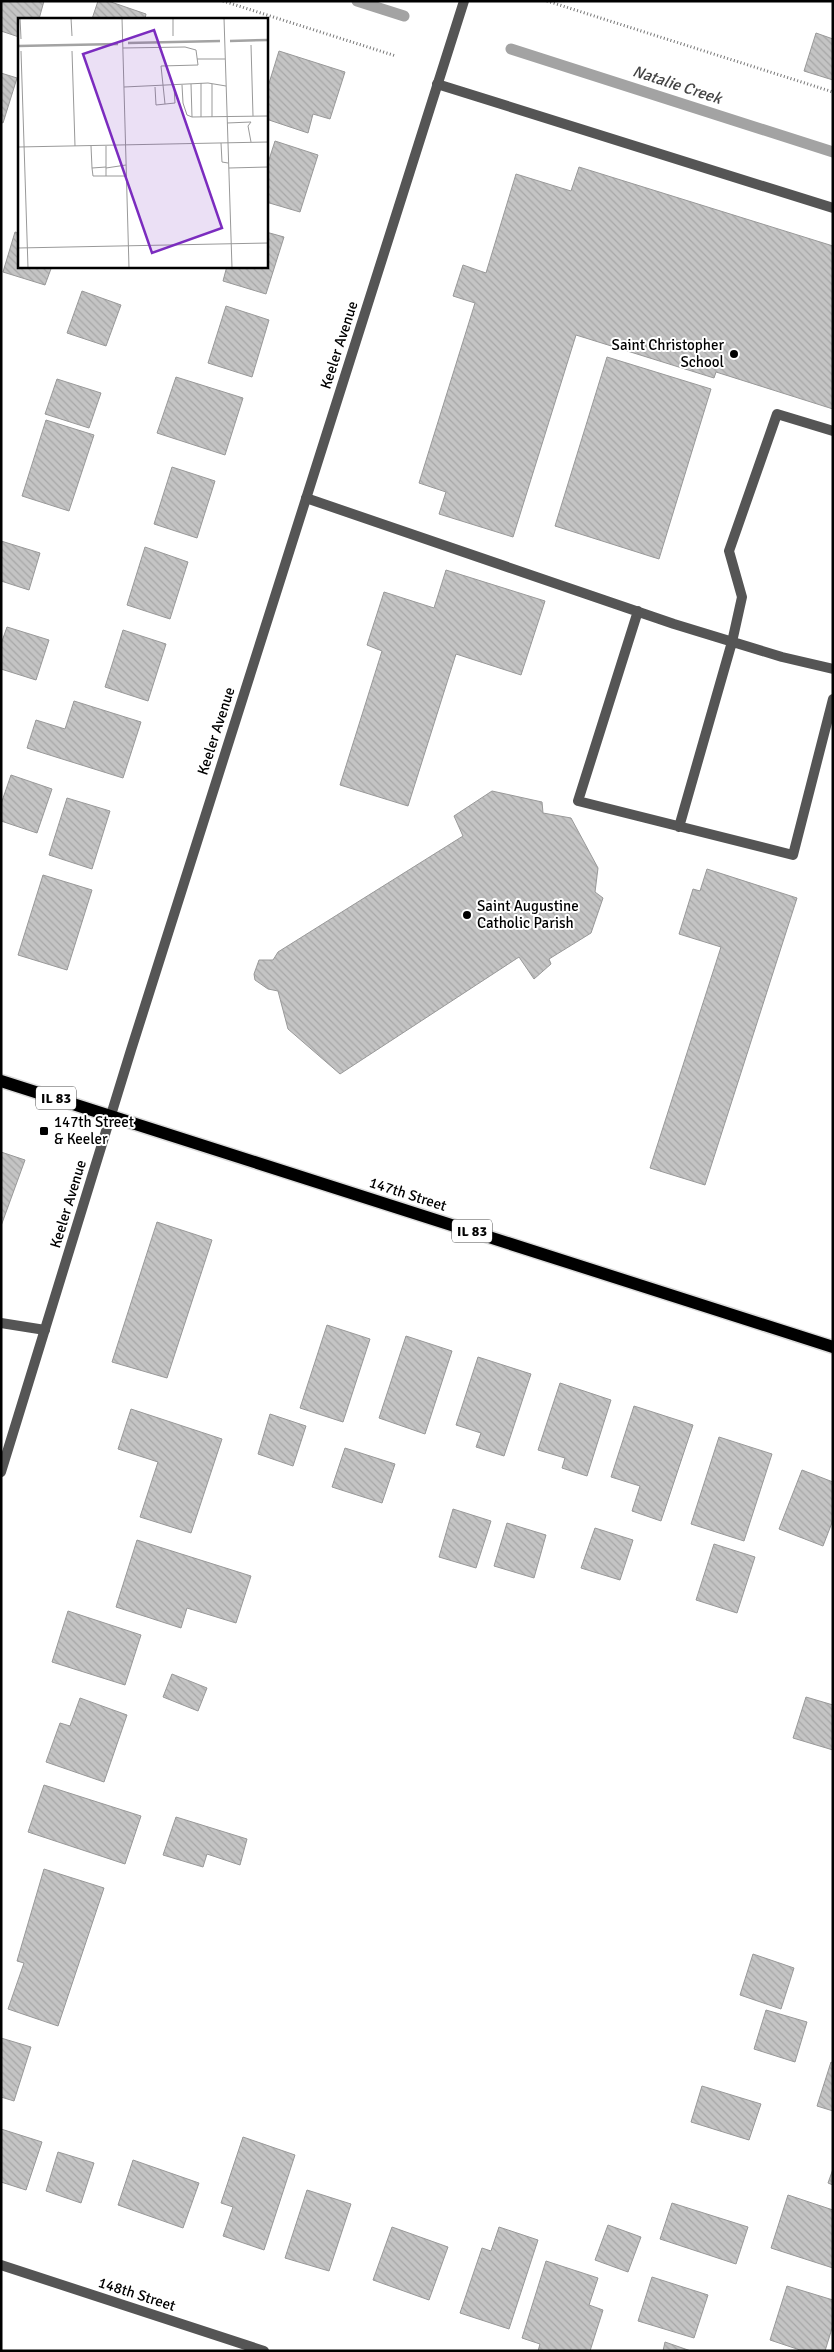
<svg xmlns="http://www.w3.org/2000/svg" width="834" height="2352" font-family="Signika,sans-serif">
	<style>
		.lines { fill: none; stroke-linecap: round; stroke-linejoin: round }
		.stream { stroke: #a3a3a3; stroke-width: 11 }
		.building { fill: url(#building-back-hatch); stroke: #999 }
		.primary-casing { stroke: #dbdbdb; stroke-width: 15 }
		.path { stroke: #777; stroke-width: 3; stroke-dasharray: 1 2.5; stroke-linecap: butt }
		.service { stroke: #555; stroke-width: 10 }
		.minor { stroke: #555; stroke-width: 10 }
		.primary { stroke: #000; stroke-width: 12 }
		.poi-dot { fill: #000; stroke: #fff; stroke-width: 2 }
		.labels { text-anchor: middle; dominant-baseline: central; stroke-width: 4; stroke-linejoin: round; paint-order: stroke }
		.shield { fill: #fff; stroke: #4c4c4c; stroke-width: 1 }
		.shield-label { font-size: 14px; font-weight: bold; fill: #000 }
		.street-label { font-size: 15px; fill: #000; stroke: #fff }
		.poi-label { font-size: 15px; fill: #000; stroke: #fff; text-anchor: start }
		.water-label { font-size: 16px; font-style: italic; fill: #444; stroke: #fff }
		.inset-river { fill: none; stroke: #a3a3a3; stroke-width: 2.5 }
		.inset-road { fill: none; stroke: #999; stroke-width: 1 }
		.view { fill: #7b2cbf; fill-opacity: 0.15; stroke: #7b2cbf; stroke-width: 2.5 }
		.inset-edge { fill: none; stroke: #000; stroke-width: 2.5 }
	</style>
	<defs>
		<pattern id="building-back-hatch" width="6" height="6" patternUnits="userSpaceOnUse" patternTransform="scale(1.25)"><rect width="6" height="6" fill="#c4c4c4"/><path d="M-1 5l2 2M0 0l6 6M5-1l2 2" fill="none" stroke="#a7a7a7"/></pattern>
	</defs>
	<rect width="100%" height="100%" fill="#fff"/>
	<g class="lines">
		<path class="stream" d="M357,1L404,16
			M511,49L833,152"/>
	</g>
	<path class="building" d="M1,1H44L39,19H19V37L1,31Z
		M98,1H108L146,14L145,19H92Z
		M816,33L833,39V80L804,71Z
		M279,51L345,72L330,119L313,114L308,133L266,119V93Z
		M1,73L17,78L3,123L1,122Z
		M275,141L318,155L300,212L266,202V169Z
		M579,167L833,246V409L716,372L714,378L576,335L513,537L439,514L446,492L419,483L475,303L453,296L463,265L486,273L516,174L571,191Z
		M15,232L19,233V266H52L45,285L3,272Z
		M266,232L284,237L266,294L223,281L227,266H266Z
		M82,291L121,305L106,346L67,333Z
		M226,306L269,320L252,377L208,363Z
		M607,357L711,389L659,559L555,526Z
		M176,377L243,398L225,455L157,433Z
		M57,379L101,393L89,428L45,414Z
		M46,420L94,435L69,511L22,496Z
		M172,467L215,481L197,538L154,524Z
		M1,541L40,553L29,590L1,581Z
		M145,547L188,562L170,619L127,605Z
		M446,570L545,601L521,675L456,654L408,806L340,785L382,651L367,645L384,592L434,608Z
		M7,627L49,640L36,680L1,669V644Z
		M123,630L166,644L148,701L105,687Z
		M74,701L141,722L123,778L27,748L36,720L65,729Z
		M11,775L52,789L37,833L1,821V804Z
		M492,791L542,802L543,813L571,818L598,868L595,892L603,898L591,933L549,959L551,964L534,979L519,957L340,1074L288,1029L278,991L268,989L255,980L254,974L259,960H273L278,952L463,836L454,816Z
		M67,798L110,811L92,869L49,855Z
		M707,869L797,898L705,1185L650,1168L721,947L679,934L693,889L700,891Z
		M43,875L92,890L67,970L18,955Z
		M1,1152L25,1160L1,1226Z
		M157,1222L212,1240L167,1378L112,1362Z
		M327,1325L370,1339L343,1422L300,1408Z
		M406,1336L452,1351L425,1434L379,1418Z
		M478,1357L531,1374L504,1456L476,1447L481,1433L456,1425Z
		M560,1383L611,1400L587,1476L562,1468L565,1458L538,1450Z
		M634,1406L693,1425L661,1521L632,1511L640,1486L611,1477Z
		M131,1409L222,1439L191,1533L140,1517L158,1462L118,1449Z
		M270,1414L306,1426L293,1466L258,1454Z
		M719,1437L772,1454L744,1541L691,1524Z
		M345,1448L395,1464L382,1503L332,1487Z
		M802,1470L833,1482V1520L823,1546L779,1529Z
		M453,1509L491,1521L476,1568L439,1557Z
		M507,1523L546,1535L534,1578L494,1566Z
		M595,1528L633,1540L620,1580L581,1568Z
		M137,1540L251,1576L236,1623L187,1608L181,1628L116,1607Z
		M714,1544L755,1557L737,1613L696,1600Z
		M68,1611L141,1635L125,1685L52,1662Z
		M172,1674L207,1688L198,1711L163,1697Z
		M806,1697L833,1705V1750L793,1738Z
		M80,1698L127,1715L104,1782L46,1762L60,1723L70,1726Z
		M44,1785L141,1816L125,1864L28,1832Z
		M176,1817L247,1839L240,1865L207,1854L203,1867L163,1855Z
		M44,1869L104,1888L58,2026L8,2009L24,1963L17,1961Z
		M753,1954L794,1968L781,2009L740,1995Z
		M766,2010L807,2022L795,2062L754,2049Z
		M1,2038L31,2047L14,2101L1,2097Z
		M831,2062L833,2063V2111L817,2106Z
		M702,2086L761,2104L749,2140L691,2122Z
		M1,2129L42,2142L26,2190L1,2182Z
		M243,2137L295,2155L264,2250L223,2236L233,2207L221,2203Z
		M58,2152L94,2163L81,2203L46,2191Z
		M133,2160L199,2183L183,2228L118,2205Z
		M833,2169V2185L828,2183Z
		M307,2190L351,2204L329,2271L285,2258Z
		M788,2195L833,2210V2268L771,2248Z
		M672,2203L748,2227L736,2264L660,2239Z
		M608,2225L641,2237L628,2272L595,2260Z
		M392,2227L448,2247L429,2300L373,2280Z
		M499,2227L538,2240L509,2329L460,2313L482,2248L491,2251Z
		M546,2261L598,2278L589,2305L603,2310L590,2351H538L540,2344L522,2338Z
		M652,2277L708,2295L694,2338L638,2321Z
		M787,2286L833,2300V2325L825,2351H803L770,2340Z
		M665,2342L691,2351H663Z"/>
	<g class="lines">
		<g class="primary-casing">
			<path id="primary" d="M1,1081L833,1347"/>
		</g>
		<path class="path" d="M223,1L396,56
			M547,1L833,92"/>
		<path class="service" d="M437,84L833,208
			M306,498L674,624L782,657L833,669
			M638,611L578,801L793,855L833,699
			M679,827L732,642L742,597L729,551L777,414L833,431
			M1,1323L45,1330"/>
		<path class="minor" d="M1,1472L131,1050L464,1
			M1,2265L264,2351"/>
		<use href="#primary" class="primary"/>
	</g>
	<g class="poi-dot">
		<circle cx="734" cy="354" r="5"/>
		<circle cx="467" cy="915" r="5"/>
		<rect x="39" y="1126" width="10" height="10" rx="2.5"/>
	</g>
	<g class="labels">
		<g class="shield">
			<rect x="36" y="1086.5" width="40" height="23" rx="4"/>
			<rect x="452" y="1219.5" width="40" height="23" rx="4"/>
		</g>
		<g class="shield-label">
			<text x="56" y="1098">IL 83</text>
			<text x="472" y="1231">IL 83</text>
		</g>
		<g class="street-label">
			<text transform="translate(339 345) rotate(-72)">Keeler Avenue</text>
			<text transform="translate(216 731) rotate(-72)">Keeler Avenue</text>
			<text transform="translate(408 1194) rotate(18)">147th Street</text>
			<text transform="translate(68 1204) rotate(-73)">Keeler Avenue</text>
			<text transform="translate(137 2294) rotate(18)">148th Street</text>
		</g>
		<g class="poi-label">
			<text x="724" y="345" text-anchor="end">Saint Christopher<tspan x="724" dy="17">School</tspan></text>
			<text x="477" y="906">Saint Augustine<tspan x="477" dy="17">Catholic Parish</tspan></text>
			<text x="54" y="1122">147th Street<tspan x="54" dy="17">&amp; Keeler</tspan></text>
		</g>
		<g class="water-label">
			<text transform="translate(677 85) rotate(18)">Natalie Creek</text>
		</g>
	</g>
	<g transform="translate(18 18)">
		<rect width="250" height="250" fill="#fff"/>
		<path class="inset-river" d="M212,23L250,22M110,25L202,23M0,28L100,26"/>
		<path class="inset-road" d="M2,0L3,21M53,0L54,18M104,0L111,250M155,0V18M206,0L214,250M233,27L235,98M105,30L167,29L178,32L180,47L143,48L147,86M3,33L10,250M54,33L57,128M179,41H207M183,65V99M173,66L174,99M194,66V99M164,67L165,85L169,97L174,99L250,98M106,69L190,65L208,68M137,69L138,87L157,85L156,68M209,105L233,104M233,124L230,108L233,104M203,125L204,144L210,145M73,128L74,150L88,149V128M0,129L250,124M88,149V158H108M74,150L75,158H88M88,150L108,147M211,150L250,149M0,230L250,225"/>
		<path class="view" d="M136,12L204,210L134,235L65,36Z"/>
		<rect width="250" height="250" class="inset-edge"/>
	</g>
	<rect width="834" height="2352" fill="none" stroke="#000000" stroke-width="5"/>
</svg>
